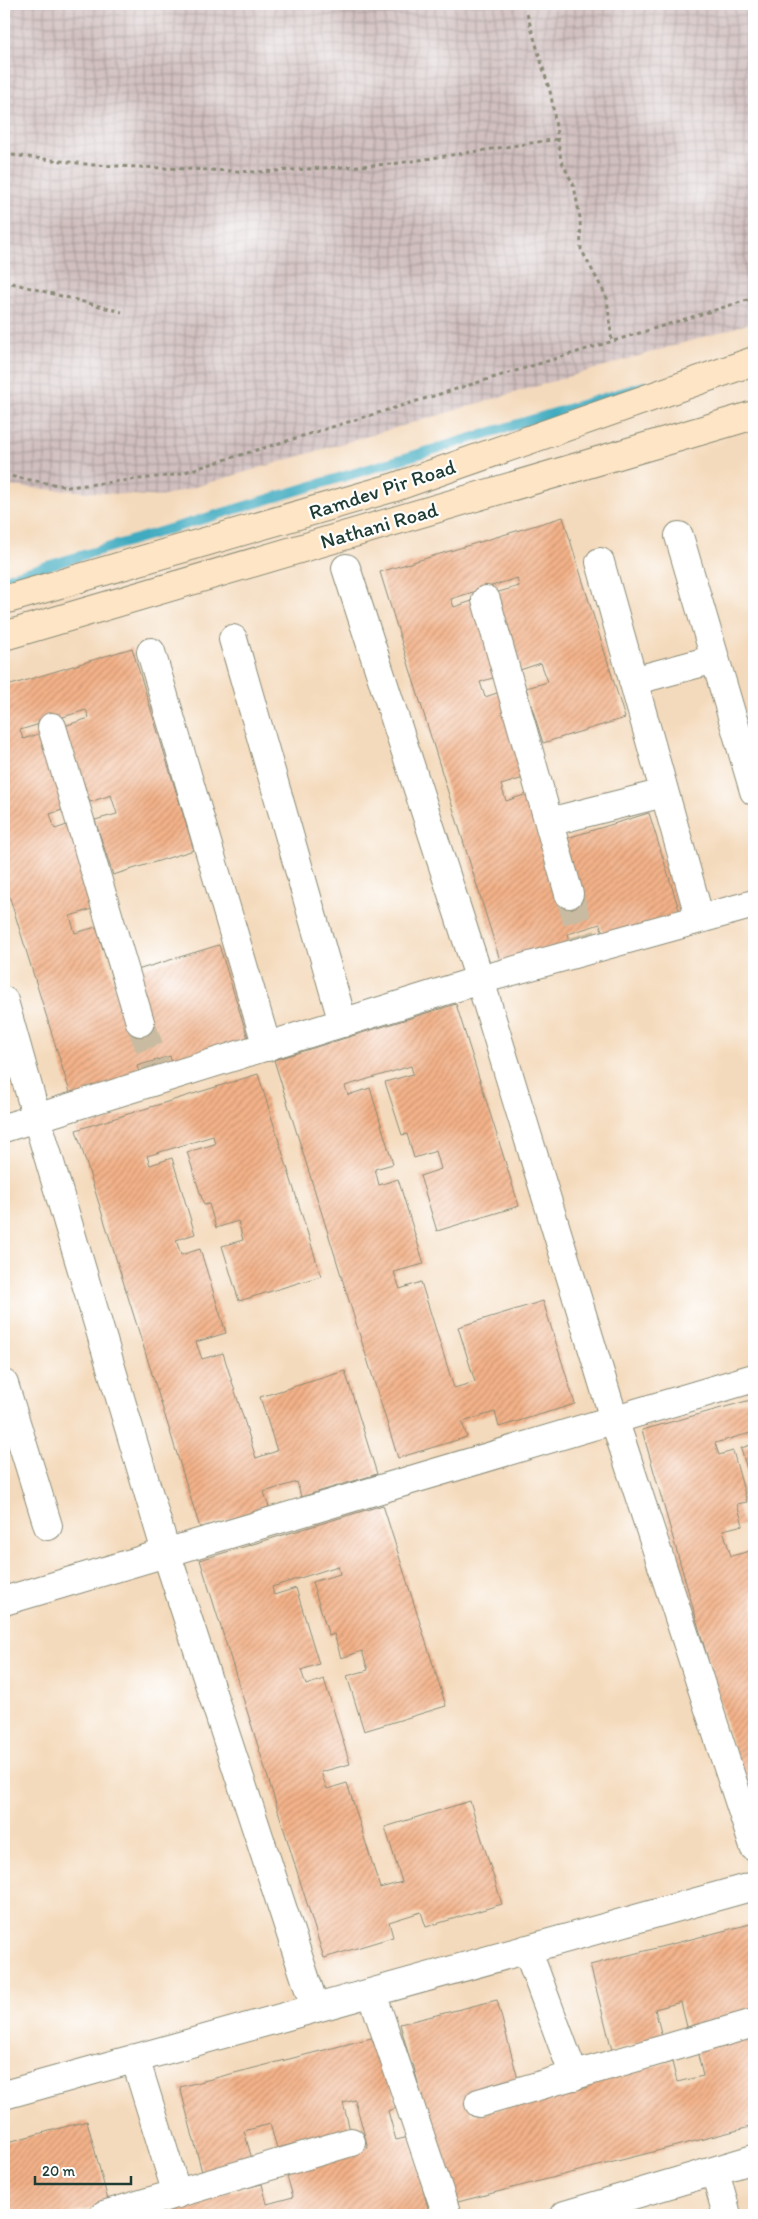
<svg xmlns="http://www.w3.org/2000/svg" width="758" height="2219" font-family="Itim,sans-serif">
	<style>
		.industrial { fill: url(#industrial-grid) }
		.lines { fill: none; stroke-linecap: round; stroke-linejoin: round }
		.stream { stroke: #40abc0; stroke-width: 10 }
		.building { fill: url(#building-hatch) }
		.street-tunnel { stroke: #c9bba1; stroke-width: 28; stroke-dasharray: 28 14; stroke-linecap: butt }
		.street-casing { stroke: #8a8c78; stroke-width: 30 }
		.secondary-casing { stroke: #8a8c78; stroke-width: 30 }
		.path { stroke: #8a8c78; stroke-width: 3; stroke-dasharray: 4 4; stroke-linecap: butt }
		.street { stroke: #fff; stroke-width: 28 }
		.secondary { stroke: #fee5c5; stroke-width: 28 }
		.labels { text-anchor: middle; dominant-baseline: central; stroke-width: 4.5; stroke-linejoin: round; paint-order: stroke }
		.street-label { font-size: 21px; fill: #1f3d34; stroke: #fff }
	</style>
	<defs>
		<pattern id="industrial-grid" width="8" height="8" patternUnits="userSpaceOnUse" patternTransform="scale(1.25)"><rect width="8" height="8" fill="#d1bfbf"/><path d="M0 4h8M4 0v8" fill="none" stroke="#a99c9c"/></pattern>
		<pattern id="building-hatch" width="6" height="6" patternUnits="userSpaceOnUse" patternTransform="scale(1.25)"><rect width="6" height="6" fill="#f4b289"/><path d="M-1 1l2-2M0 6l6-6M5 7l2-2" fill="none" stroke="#c59271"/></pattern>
	</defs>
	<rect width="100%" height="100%" fill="#fff"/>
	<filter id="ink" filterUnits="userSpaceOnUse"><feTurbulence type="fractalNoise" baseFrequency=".02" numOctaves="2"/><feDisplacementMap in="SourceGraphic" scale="10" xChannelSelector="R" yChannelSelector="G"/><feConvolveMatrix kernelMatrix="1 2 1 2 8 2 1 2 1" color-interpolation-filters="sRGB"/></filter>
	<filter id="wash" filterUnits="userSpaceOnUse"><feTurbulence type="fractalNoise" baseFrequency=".0096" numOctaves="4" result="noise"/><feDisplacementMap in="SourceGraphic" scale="20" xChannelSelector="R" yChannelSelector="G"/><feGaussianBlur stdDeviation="1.12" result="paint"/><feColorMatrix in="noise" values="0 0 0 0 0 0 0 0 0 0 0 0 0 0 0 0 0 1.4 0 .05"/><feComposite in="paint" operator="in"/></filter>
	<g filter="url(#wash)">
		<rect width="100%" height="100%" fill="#f4dabc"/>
		<path class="industrial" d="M4,4H754V322L161,497L4,486Z"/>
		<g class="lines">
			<path class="stream" d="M4,579L644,386"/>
		</g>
		<g id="blocks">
			<path class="building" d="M563,517L625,718L543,743L526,688L548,682L541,663L520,670L492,594L519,586L517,578L451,599L454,607L475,600L499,676L480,682L485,697L503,691L530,776L501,785L506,801L527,794L559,900L564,839L649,813L681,916L605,939L600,924L568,934L573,949L503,970L380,572Z
				M132,648L194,850L113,875L95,820L117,814L111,795L90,802L82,778L77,779L61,727L89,718L86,710L20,730L23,739L45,732L68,808L50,814L55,829L73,823L99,907L70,916L75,933L96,927L129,1032L151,1026L134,971L219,945L251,1048L174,1071L170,1056L137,1066L142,1081L73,1102L4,879V687Z
				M456,1004L519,1206L437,1231L420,1176L441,1169L436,1151L414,1158L407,1134L402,1135L385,1082L413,1074L411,1066L345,1086L348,1095L370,1088L393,1164L375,1169L379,1185L398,1179L424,1264L394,1272L400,1289L421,1282L454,1388L475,1382L458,1327L543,1301L575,1404L499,1427L495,1412L462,1422L467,1437L398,1458L274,1060Z
				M258,1074L321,1276L239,1301L222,1246L243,1240L238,1221L216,1228L209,1204L204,1205L187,1152L215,1144L213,1136L147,1156L150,1165L172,1158L195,1234L176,1240L181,1255L200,1249L226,1333L196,1342L202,1359L223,1353L256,1458L277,1451L260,1397L345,1371L377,1474L301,1497L297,1482L264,1492L269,1507L200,1528L76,1130Z
				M754,1399V1432L715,1443L719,1455L733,1451L747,1502L737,1504L743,1525L723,1530L731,1556L754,1550V1812L752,1813L642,1430Z
				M754,1444V1494L741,1448Z
				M383,1505L446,1706L364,1731L347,1676L368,1670L362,1651L341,1658L334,1634L329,1636L312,1582L340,1574L338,1566L272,1587L274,1595L296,1588L319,1664L301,1670L306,1685L324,1679L350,1764L321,1772L327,1789L347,1783L380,1888L402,1882L385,1827L470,1801L502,1904L426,1927L421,1912L389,1922L393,1937L324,1958L200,1560Z
				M754,1923V2009L687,2027L681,2002L655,2009L662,2037L612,2050L590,1965Z
				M497,2000L519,2083L468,2096L472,2116L588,2087L587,2084L672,2062L677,2082L703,2076L696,2047L754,2032V2126L450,2204L413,2064H411L400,2024Z
				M379,2036L397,2108L388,2111L396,2140L409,2137L430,2215H154L178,2208L177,2205L262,2184L267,2204L293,2197L285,2169L368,2148L355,2100L343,2103L350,2130L277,2148L270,2124L244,2131L252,2159L202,2172L180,2087Z
				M87,2121L109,2204L67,2215H10L4,2190V2143Z"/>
		</g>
	</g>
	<g filter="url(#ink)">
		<use href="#blocks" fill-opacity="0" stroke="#8a8c78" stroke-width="1"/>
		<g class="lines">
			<path class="street-tunnel" d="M569,894L582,937
				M140,1022L156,1065"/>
			<g class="street-casing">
				<path id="street" d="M679,536L754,791
					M600,562L700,919
					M346,568L480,980L614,1419L754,1847
					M486,600L569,894
					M233,639L343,1023
					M151,652L267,1047
					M633,681L715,659
					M52,727L140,1022
					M549,822L664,793
					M4,1001L37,1119L166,1552L315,2008
					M4,1128L480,980L754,904
					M4,1384L48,1526
					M4,1601L754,1378
					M527,1949L574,2076
					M372,1993L447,2215
					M135,2058L177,2194
					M4,2095L754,1886
					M479,2103L754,2023
					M715,2171L727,2215
					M104,2215L351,2142
					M565,2215L754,2159"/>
			</g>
			<g class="secondary-casing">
				<path id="secondary" d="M4,600L395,487L754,361
					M4,636L754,415"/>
			</g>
			<path class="path" d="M527,14L551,95L561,160L574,186L580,218L581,249L607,298L612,343
				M4,154L93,165L257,172L392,164L558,139
				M4,281L122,312
				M4,475L68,487L175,475L754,298"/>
			<use href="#street" class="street"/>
			<use href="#secondary" class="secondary"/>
		</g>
	</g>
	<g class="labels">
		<g class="street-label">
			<text transform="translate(382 489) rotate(-18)">Ramdev Pir Road</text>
			<text transform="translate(379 525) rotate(-16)">Nathani Road</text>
		</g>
	</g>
	<rect width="758" height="2219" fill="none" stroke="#fff" stroke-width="20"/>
	<path d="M35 2176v8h96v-8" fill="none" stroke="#1f3d34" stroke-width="2.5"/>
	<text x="42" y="2176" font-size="15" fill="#1f3d34" stroke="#ffffff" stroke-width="4" paint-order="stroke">20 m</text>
</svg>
